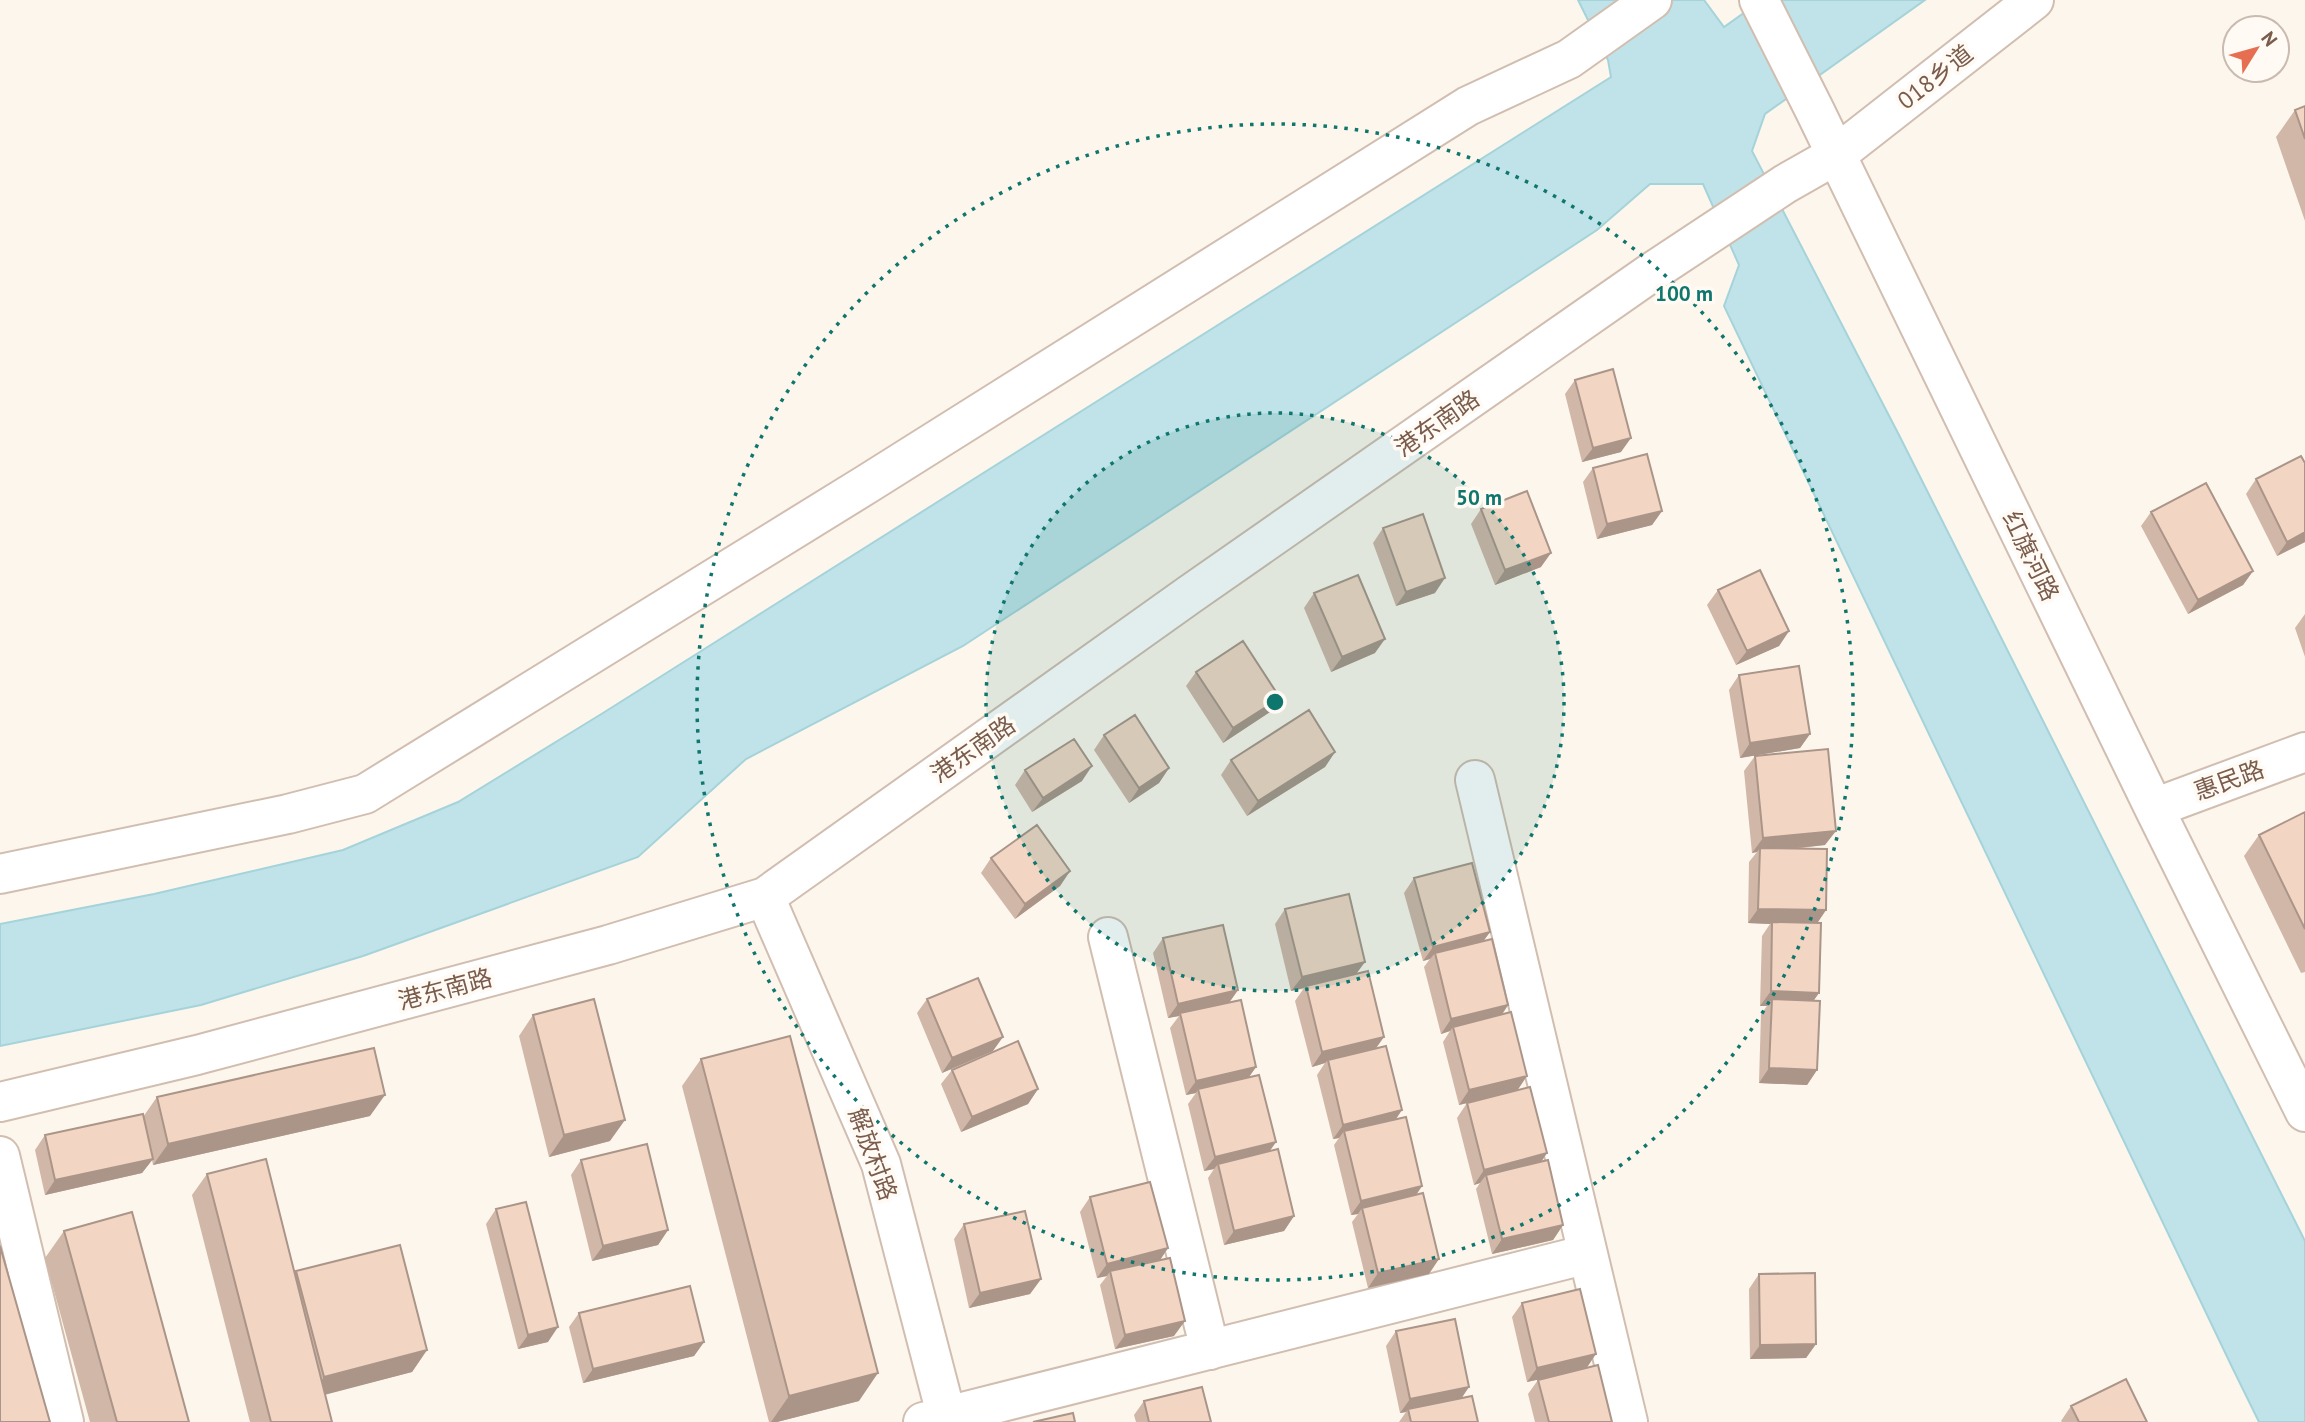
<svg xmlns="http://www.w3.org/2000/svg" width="2305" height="1422" font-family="'PT Sans','Noto Sans SC',sans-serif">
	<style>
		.water { fill: #bfe3e8; stroke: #a5d3da; stroke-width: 2 }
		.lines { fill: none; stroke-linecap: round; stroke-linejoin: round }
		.minor-casing { stroke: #d1beb0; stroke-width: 42 }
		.minor { stroke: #fff; stroke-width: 38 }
		.wall { fill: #d1b7a8 }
		.shaded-wall { fill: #aa9588 }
		.building { fill: #f3d5c3; stroke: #aa9588; stroke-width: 2 }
		.ring { fill: none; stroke: #0f766e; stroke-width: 3.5; stroke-dasharray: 3.5 7 }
		.labels { text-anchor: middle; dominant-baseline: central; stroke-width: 7; stroke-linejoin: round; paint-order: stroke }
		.street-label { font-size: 24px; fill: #7a5c4d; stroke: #fffaf3 }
		.centre { fill: #0f766e; stroke: #fffaf3; stroke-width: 3.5 }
		.ring-label { font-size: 21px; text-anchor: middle; font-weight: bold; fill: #0f766e; stroke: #fffaf3; stroke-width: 7; stroke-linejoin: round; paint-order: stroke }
	</style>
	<rect width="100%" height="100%" fill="#fdf6ec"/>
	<path class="water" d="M1578,0H1704L1724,27L1762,0H1925L1765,114L1752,151L1899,435L2305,1241V1422H2259L2232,1367L1724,306L1739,265L1703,184H1650L1597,230L963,646L746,759L638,857L363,956L201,1005L0,1046V924L154,894L343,850L458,802L603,713L1611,77L1608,60Z"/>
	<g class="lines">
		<g class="minor-casing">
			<path id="minor" d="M1759,0L1814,109L2154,808L2305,1112
				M1475,780L1628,1422
				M2154,808L2305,752
				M0,874L288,814L365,794L867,484L1468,106L1569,59L1652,0
				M765,897L881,1164L948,1422
				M1108,937L1210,1350
				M0,1102L197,1055L608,945L765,897L1189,595L1649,274L1785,184L1836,155L2034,0
				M0,1156L64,1422
				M923,1422L1588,1254"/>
		</g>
		<use href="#minor" class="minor"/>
	</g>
	<path class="wall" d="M2305,106V221L2276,137L2295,110Z
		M1575,380L1621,452L1582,462L1565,394Z
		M1593,468L1662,511L1652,525L1597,539L1583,482Z
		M2256,479L2305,542L2277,556L2246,494Z
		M1481,509L1541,567L1495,585L1471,524Z
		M2151,512L2253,571L2243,585L2188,614L2141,526Z
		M1383,528L1435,593L1396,606L1373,543Z
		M1718,590L1789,631L1779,646L1736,665L1707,605Z
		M1314,593L1375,653L1331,672L1304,608Z
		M2305,614V657L2295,628Z
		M1196,672L1280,698L1270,712L1223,743L1186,686Z
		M1739,675L1810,734L1800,748L1740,758L1729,690Z
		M1104,735L1169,768L1159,783L1129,803L1094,750Z
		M1335,752L1325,767L1247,816L1221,775L1231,760Z
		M1755,756L1825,845L1793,849L1826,910L1817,923L1819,993L1813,1001L1817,1070L1807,1085L1759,1083L1761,1014L1767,1006H1760L1762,936L1770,924L1748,923L1749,862L1757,852L1752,853L1744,771Z
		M1025,770L1082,781L1032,812L1015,785Z
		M2305,812V972L2301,973L2244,856L2259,835Z
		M991,858L1070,871L1060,886L1015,919L981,873Z
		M1414,878L1490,932L1483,941L1508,1005L1502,1015L1518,1090L1547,1153L1541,1162L1563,1225L1553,1240L1492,1254L1476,1189L1480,1183L1474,1185L1457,1118L1467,1103L1470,1102L1459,1105L1443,1042L1450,1031L1441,1034L1424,967L1430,959L1423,961L1404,893Z
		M1285,909L1357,973L1376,1048L1396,1119L1422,1186L1416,1195L1429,1274L1368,1288L1352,1222L1358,1214L1351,1215L1334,1145L1339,1138L1333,1139L1317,1075L1325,1063L1312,1067L1295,1001L1304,988L1291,991L1275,924Z
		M1163,938L1238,990L1229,1003L1256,1067L1249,1077L1276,1142L1270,1151L1294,1216L1284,1231L1224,1245L1208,1178L1214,1169L1204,1171L1188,1104L1196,1093L1186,1095L1170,1028L1179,1016L1168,1018L1153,953Z
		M927,999L993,1051L942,1073L917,1013Z
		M533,1015L610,1141L549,1157L519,1036Z
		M701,1059L859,1401L777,1422H769L682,1086Z
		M952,1070L1038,1089L1028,1104L961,1132L941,1084Z
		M157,1097L370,1116L153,1165L152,1160L142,1173L45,1195L35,1150L45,1135L143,1117Z
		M581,1160L668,1230L658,1245L592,1261L571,1175Z
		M207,1174L295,1273L296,1271L427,1350L412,1372L325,1394L332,1422H250L192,1195Z
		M1090,1197L1168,1248L1160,1260L1174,1336L1115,1349L1100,1285L1107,1276L1097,1278L1080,1212Z
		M496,1209L548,1342L518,1349L486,1224Z
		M964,1224L1041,1279L1030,1294L969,1308L954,1239Z
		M64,1231L189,1422H90L45,1258Z
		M1759,1274L1816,1344L1806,1358L1750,1359L1749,1289Z
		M1522,1303L1586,1368L1612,1422H1535L1528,1394L1538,1380L1545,1378L1527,1382L1512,1317Z
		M579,1313L704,1342L694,1356L583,1383L569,1327Z
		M1396,1331L1461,1399L1478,1422H1399L1406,1412L1400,1413L1386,1346Z
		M1144,1401L1211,1422H1136L1134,1415Z
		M2071,1406L2147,1422H2062L2061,1421Z"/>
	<path class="shaded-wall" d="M1631,438L1621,452L1582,462L1593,448Z
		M1662,511L1652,525L1597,539L1607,524Z
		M2305,532V542L2277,556L2287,542Z
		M1551,553L1541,567L1495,585L1505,570Z
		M2253,571L2243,585L2188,614L2198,600Z
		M1445,578L1435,593L1396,606L1406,592Z
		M1789,631L1779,646L1736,665L1747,651Z
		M1385,639L1375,653L1331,672L1342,657Z
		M1280,698L1270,712L1223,743L1233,728Z
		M1810,734L1800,748L1740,758L1750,743Z
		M1335,752L1325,767L1247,816L1258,801Z
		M1092,766L1082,781L1032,812L1043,798Z
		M1169,768L1159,783L1129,803L1139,788Z
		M1836,831L1825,845L1760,852V848L1757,852L1752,853L1763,838Z
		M1070,871L1060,886L1015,919L1025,904Z
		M1758,909L1826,910L1816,925L1772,922L1770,924L1748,923Z
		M1490,932L1480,946L1435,953L1430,959L1423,961L1433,947Z
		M1365,962L1354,977L1306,986L1304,988L1291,991L1302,977Z
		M1238,990L1228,1004L1180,1013L1179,1016L1168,1018L1178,1004Z
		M1771,991L1819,993L1809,1007L1772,999L1767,1006H1760Z
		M1508,1005L1498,1020L1453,1027L1450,1031L1441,1034L1451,1019Z
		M1003,1037L993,1051L942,1073L952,1058Z
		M1384,1037L1374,1051L1328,1060L1325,1063L1312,1067L1322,1052Z
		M1256,1067L1246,1081L1198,1089L1196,1093L1186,1095L1196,1081Z
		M1769,1068L1817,1070L1807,1085L1759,1083Z
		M1527,1076L1517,1091L1459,1105L1469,1090Z
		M1038,1089L1028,1104L961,1132L972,1117Z
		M385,1095L370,1116L153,1165L168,1144Z
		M1402,1110L1392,1125L1344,1131L1339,1138L1333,1139L1343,1125Z
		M625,1120L610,1141L549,1157L564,1135Z
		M1276,1142L1265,1157L1218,1164L1214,1169L1204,1171L1215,1157Z
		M1547,1153L1537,1168L1486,1175L1480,1183L1474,1185L1484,1170Z
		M153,1159L142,1173L45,1195L55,1180Z
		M1422,1186L1412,1201L1362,1208L1358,1214L1351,1215L1361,1201Z
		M1294,1216L1284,1231L1224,1245L1234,1231Z
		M1563,1225L1553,1240L1492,1254L1502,1239Z
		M668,1230L658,1245L592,1261L603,1246Z
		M1168,1248L1158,1263L1110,1271L1107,1276L1097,1278L1107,1264Z
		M1439,1259L1429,1274L1368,1288L1378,1273Z
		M1041,1279L1030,1294L969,1308L980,1293Z
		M1185,1321L1174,1336L1115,1349L1125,1335Z
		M558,1327L548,1342L518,1349L528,1335Z
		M704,1342L694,1356L583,1383L593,1369Z
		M1816,1344L1806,1358L1750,1359L1760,1345Z
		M427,1350L412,1372L309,1399L324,1377Z
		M1596,1354L1586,1369L1527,1382L1537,1368Z
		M878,1373L859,1401L777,1422H771L789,1396Z
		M1469,1387L1459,1402L1408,1409L1406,1412L1400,1413L1410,1399Z"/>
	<path class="building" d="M2305,106V139L2295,110Z
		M1613,369L1631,438L1593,448L1575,380Z
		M1647,454L1662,511L1607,524L1593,468Z
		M2301,456L2305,463V532L2287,542L2256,479Z
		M2206,483L2253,571L2198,600L2151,512Z
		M1527,491L1551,553L1505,570L1481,509Z
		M1423,514L1445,578L1406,592L1383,528Z
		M1760,570L1789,631L1747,651L1718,590Z
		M1358,575L1385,639L1342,657L1314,593Z
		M1243,641L1280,698L1233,728L1196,672Z
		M1799,666L1810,734L1750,743L1739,675Z
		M1309,710L1335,752L1258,801L1231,760Z
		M1135,715L1169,768L1139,788L1104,735Z
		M1074,739L1092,766L1043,798L1025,770Z
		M1828,749L1836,831L1763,838L1755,756Z
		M2305,812V929L2259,835Z
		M1037,825L1070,871L1025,904L991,858Z
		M1760,848L1827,849L1826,910L1758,909Z
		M1472,863L1490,932L1433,947L1414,878Z
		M1349,894L1365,962L1302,977L1285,909Z
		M1772,922L1821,923L1819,993L1771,991Z
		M1223,925L1238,990L1178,1004L1163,938Z
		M1492,939L1508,1005L1451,1019L1435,953Z
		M1368,971L1384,1037L1322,1052L1306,986Z
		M978,978L1003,1037L952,1058L927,999Z
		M594,999L625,1120L564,1135L533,1015Z
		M1772,999L1820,1001L1817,1070L1769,1068Z
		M1241,1000L1256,1067L1196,1081L1180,1013Z
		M1511,1012L1527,1076L1469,1090L1453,1027Z
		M790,1036L878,1373L789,1396L701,1059Z
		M1018,1041L1038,1089L972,1117L952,1070Z
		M1386,1046L1402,1110L1343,1125L1328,1060Z
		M374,1048L385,1095L168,1144L157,1097Z
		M1259,1075L1276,1142L1215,1157L1198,1089Z
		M1530,1087L1547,1153L1484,1170L1467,1103Z
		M143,1114L153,1159L55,1180L45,1135Z
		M1406,1117L1422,1186L1361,1201L1344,1131Z
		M647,1144L668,1230L603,1246L581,1160Z
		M1278,1149L1294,1216L1234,1231L1218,1164Z
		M266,1159L332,1422H271L207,1174Z
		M1548,1160L1563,1225L1502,1239L1486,1175Z
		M1150,1182L1168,1248L1107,1264L1090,1197Z
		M1423,1193L1439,1259L1378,1273L1362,1208Z
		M526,1202L558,1327L528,1335L496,1209Z
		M1025,1211L1041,1279L980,1293L964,1224Z
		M132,1212L189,1422H117L64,1231Z
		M400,1245L427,1350L324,1377L296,1271Z
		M0,1246L50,1422H0Z
		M1170,1258L1185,1321L1125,1335L1110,1271Z
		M1815,1273L1816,1344L1760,1345L1759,1274Z
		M690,1286L704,1342L593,1369L579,1313Z
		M1580,1289L1596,1354L1537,1368L1522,1303Z
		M1455,1319L1469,1387L1410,1399L1396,1331Z
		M1598,1365L1612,1422H1549L1538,1380Z
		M2126,1379L2147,1422H2079L2071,1406Z
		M1202,1387L1211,1422H1149L1144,1401Z
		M1472,1396L1478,1422H1411L1408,1409Z
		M1073,1413L1075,1422H1033Z"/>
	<circle cx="1275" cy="702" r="289" fill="#0f766e" fill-opacity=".12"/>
	<g class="ring">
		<circle cx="1275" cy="702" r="289"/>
		<circle cx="1275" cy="702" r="578"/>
	</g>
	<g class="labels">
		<g class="street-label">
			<text transform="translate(1935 77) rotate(-38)">018乡道</text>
			<text transform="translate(1437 423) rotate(-35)">港东南路</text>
			<text transform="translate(2031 556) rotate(64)">红旗河路</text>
			<text transform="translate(973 749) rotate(-35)">港东南路</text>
			<text transform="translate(2229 780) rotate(-20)">惠民路</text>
			<text transform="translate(445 989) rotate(-15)">港东南路</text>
			<text transform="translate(873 1154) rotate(70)">解放村路</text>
		</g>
	</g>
	<circle cx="1275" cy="702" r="10" class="centre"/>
	<g class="ring-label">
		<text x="1684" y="301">100 m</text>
		<text x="1479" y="505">50 m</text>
	</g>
	<g transform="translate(2256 49) rotate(53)"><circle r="33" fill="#fffaf3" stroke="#cabbb1" stroke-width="2"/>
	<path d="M0-5L12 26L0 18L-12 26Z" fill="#e76f51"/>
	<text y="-10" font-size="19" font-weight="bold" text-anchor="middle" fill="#7a5c4d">N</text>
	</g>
</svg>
